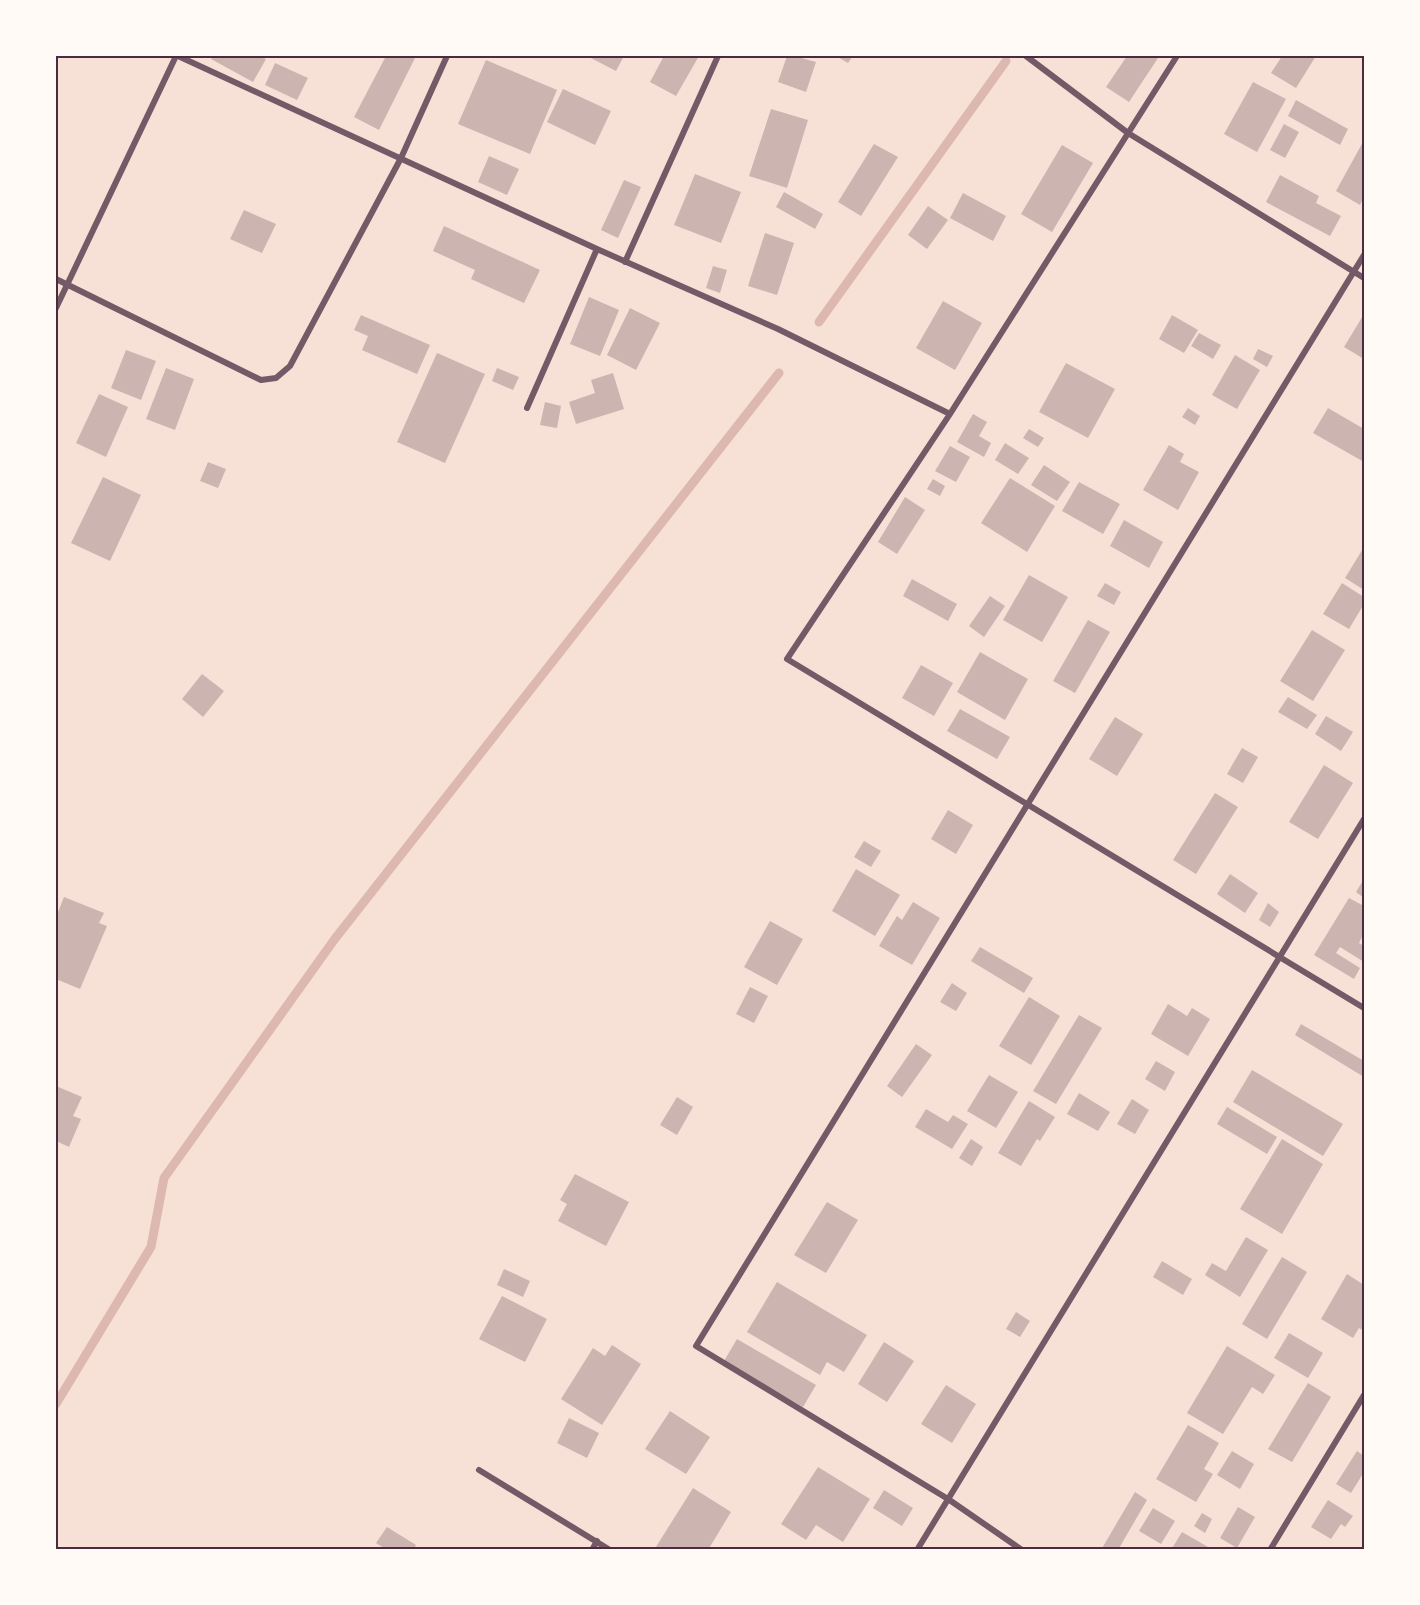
<svg xmlns="http://www.w3.org/2000/svg" width="1420" height="1605" font-family="'Space Grotesk',sans-serif">
	<style>
		.lines { fill: none; stroke-linecap: round; stroke-linejoin: round }
		.stream { stroke: #dcb8b0; stroke-width: 9 }
		.building { fill: #ccb4b1 }
		.minor { stroke: #755966; stroke-width: 6 }
		.neatline { fill: none; stroke: #4a2c40; stroke-width: 2 }
	</style>
	<rect width="100%" height="100%" fill="#f7e1d7"/>
	<g class="lines">
		<path class="stream" d="M819,322L1006,61
			M56,1404L151,1247L164,1178L334,940L779,373"/>
	</g>
	<path class="building" d="M213,56H259L266,59L253,82L211,59Z
		M386,56H409L415,58L379,130L354,117Z
		M587,56H624L616,71Z
		M664,56H699L676,96L650,82Z
		M787,56H794L816,62L806,92L778,82Z
		M836,56H853L848,63Z
		M1127,56H1155L1158,58L1129,102L1106,87Z
		M1282,56H1316L1296,88L1271,73Z
		M486,60L557,90L530,154L458,124Z
		M275,63L308,78L297,100L265,85Z
		M1253,82L1286,99L1257,152L1224,134Z
		M563,89L611,111L595,145L547,122Z
		M1296,100L1348,129L1340,145L1288,116Z
		M771,109L808,120L787,188L749,176Z
		M1284,124L1299,132L1285,158L1270,150Z
		M1364,140V197L1360,205L1336,191Z
		M874,144L898,157L861,216L838,202Z
		M1062,145L1093,163L1052,232L1021,214Z
		M489,156L519,169L507,195L478,182Z
		M695,174L741,192L721,243L674,225Z
		M1280,175L1319,196L1316,203L1341,216L1330,236L1266,202Z
		M624,180L641,187L618,238L601,230Z
		M784,192L823,214L815,229L776,207Z
		M963,193L1006,216L993,241L950,218Z
		M928,206L948,220L927,249L908,235Z
		M244,210L276,224L262,253L230,239Z
		M444,226L540,270L524,303L471,279L475,270L433,251Z
		M765,233L794,243L777,295L748,286Z
		M713,266L727,270L720,293L706,288Z
		M589,297L619,310L600,356L570,344Z
		M943,301L982,323L955,370L916,348Z
		M630,308L660,323L636,370L607,355Z
		M1364,314V359L1344,347Z
		M361,315L430,345L417,374L362,350L368,336L354,330Z
		M1172,315L1198,330L1184,353L1159,339Z
		M1199,333L1221,345L1213,359L1191,346Z
		M1258,349L1273,356L1267,367L1253,359Z
		M126,350L156,361L141,400L111,388Z
		M437,353L485,374L445,463L397,442Z
		M1235,355L1260,370L1237,409L1212,395Z
		M1066,363L1115,389L1088,438L1039,412Z
		M166,368L194,379L175,430L146,419Z
		M497,368L519,377L513,390L492,381Z
		M613,373L624,409L576,424L569,402L595,393L591,380Z
		M99,394L128,407L106,457L76,443Z
		M545,402L561,406L557,428L540,425Z
		M1188,408L1200,416L1195,425L1182,417Z
		M1328,408L1364,429V462L1313,433Z
		M973,414L987,422L979,436L991,443L984,457L957,442Z
		M1029,429L1044,438L1038,447L1023,438Z
		M1005,443L1029,458L1018,474L995,460Z
		M1169,445L1184,454L1180,462L1199,472L1178,510L1143,490Z
		M950,446L970,457L956,482L935,471Z
		M208,462L226,469L218,488L200,481Z
		M1044,465L1070,482L1057,501L1031,485Z
		M103,477L141,495L110,561L71,543Z
		M1010,478L1055,506L1027,552L981,523Z
		M933,479L945,486L940,496L927,489Z
		M1079,482L1120,504L1103,534L1062,511Z
		M905,497L925,510L897,554L878,542Z
		M1124,520L1163,542L1149,568L1110,546Z
		M1364,547V590L1345,578Z
		M1029,575L1068,597L1042,642L1003,620Z
		M912,579L957,604L948,621L903,596Z
		M1105,583L1121,592L1114,605L1097,596Z
		M1342,583L1364,597V604L1349,629L1323,614Z
		M990,596L1005,606L984,637L969,626Z
		M1088,620L1110,632L1075,693L1053,681Z
		M1312,630L1345,650L1313,701L1280,681Z
		M980,652L1028,679L1005,720L957,692Z
		M921,665L953,683L934,716L902,698Z
		M202,674L224,691L203,717L182,699Z
		M1288,697L1317,715L1307,729L1278,712Z
		M960,709L1010,737L997,759L947,731Z
		M1326,716L1353,732L1341,751L1315,734Z
		M1115,717L1143,734L1117,776L1089,759Z
		M1242,748L1258,757L1243,783L1227,774Z
		M1324,765L1353,783L1318,839L1289,822Z
		M1215,793L1238,807L1196,874L1173,860Z
		M948,810L973,825L956,854L931,839Z
		M864,841L881,851L871,867L854,857Z
		M856,869L900,895L875,936L832,911Z
		M1230,874L1258,893L1245,913L1217,894Z
		M1364,879V898L1356,892Z
		M64,897L104,913L99,923L107,926L80,989L56,979V917Z
		M1349,898L1364,906V933L1359,943L1364,946V962L1340,947L1336,953L1360,968L1354,979L1314,955Z
		M913,902L940,918L912,965L879,946L897,916L902,920Z
		M1268,903L1279,912L1270,927L1259,920Z
		M770,921L803,939L777,985L744,967Z
		M980,947L1033,978L1024,993L971,961Z
		M952,983L967,993L956,1011L940,1002Z
		M750,987L768,996L754,1023L736,1014Z
		M1029,997L1060,1016L1031,1065L999,1046Z
		M1168,1004L1187,1016L1192,1008L1210,1019L1188,1056L1151,1034Z
		M1079,1015L1102,1028L1056,1104L1033,1091Z
		M1301,1024L1364,1061V1077L1295,1035Z
		M916,1044L932,1055L902,1097L887,1086Z
		M1156,1061L1175,1072L1165,1091L1145,1079Z
		M1252,1070L1343,1124L1323,1156L1233,1102Z
		M989,1075L1018,1092L996,1128L967,1111Z
		M56,1086L82,1097L73,1116L81,1119L69,1147L56,1141Z
		M1079,1093L1110,1112L1098,1131L1067,1114Z
		M677,1097L693,1107L677,1135L660,1125Z
		M1132,1099L1149,1110L1135,1134L1117,1124Z
		M1029,1101L1055,1117L1040,1141L1037,1139L1021,1166L998,1153Z
		M1227,1107L1277,1137L1267,1154L1217,1124Z
		M926,1109L948,1122L953,1115L968,1124L952,1149L915,1127Z
		M971,1139L983,1147L972,1166L959,1158Z
		M1282,1139L1323,1164L1282,1234L1240,1209Z
		M575,1174L629,1202L606,1246L558,1221L567,1204L560,1200Z
		M827,1202L858,1220L826,1273L794,1255Z
		M1246,1237L1268,1250L1240,1297L1205,1275L1212,1263L1226,1271Z
		M1282,1257L1307,1272L1267,1339L1242,1324Z
		M1162,1261L1192,1279L1183,1295L1153,1277Z
		M504,1269L530,1281L523,1297L497,1285Z
		M1347,1274L1364,1285V1331L1359,1328L1353,1338L1321,1319Z
		M777,1282L867,1335L844,1372L827,1362L820,1375L747,1332Z
		M502,1296L547,1319L525,1362L479,1339Z
		M1016,1312L1030,1321L1020,1337L1006,1329Z
		M1289,1333L1323,1353L1308,1378L1274,1358Z
		M737,1339L816,1385L803,1407L724,1361Z
		M884,1342L914,1361L887,1402L858,1384Z
		M612,1345L641,1364L602,1425L561,1399L593,1348L605,1356Z
		M1227,1346L1275,1375L1263,1394L1252,1387L1223,1434L1187,1413Z
		M1308,1383L1331,1397L1292,1462L1268,1449Z
		M946,1385L976,1404L952,1443L921,1424Z
		M670,1411L710,1437L686,1474L645,1449Z
		M569,1418L599,1433L587,1458L557,1443Z
		M1188,1425L1219,1443L1204,1469L1213,1474L1196,1502L1156,1479Z
		M1232,1451L1254,1464L1240,1489L1217,1475Z
		M1357,1451L1364,1456V1472L1351,1493L1336,1484Z
		M818,1467L870,1499L843,1542L816,1525L806,1540L781,1524Z
		M693,1488L731,1512L708,1550H654Z
		M884,1490L913,1508L902,1526L873,1508Z
		M1135,1492L1147,1500L1118,1550H1101Z
		M1328,1500L1353,1516L1345,1527L1341,1524L1331,1539L1311,1527Z
		M1238,1507L1255,1517L1237,1548L1220,1538Z
		M1153,1508L1175,1521L1161,1544L1139,1531Z
		M1202,1513L1212,1519L1205,1533L1194,1526Z
		M387,1527L416,1545L413,1550H387L376,1543Z
		M1182,1532L1208,1547L1206,1550H1171Z"/>
	<g class="lines">
		<path class="minor" d="M178,56L597,249L778,329L950,414
			M1026,56L1128,133L1364,278
			M1177,56L950,414L787,659L1364,1008
			M625,262L718,56
			M56,279L261,380L276,378L290,366L401,158L447,56
			M56,308L176,56
			M527,408L597,249
			M479,1470L610,1550
			M592,1550L597,1541
			M917,1550L1364,819
			M1022,1550L948,1499L696,1346L1364,255
			M1270,1550L1364,1395"/>
	</g>
	<rect width="1420" height="1605" fill="none" stroke="#fffaf5" stroke-width="114"/>
	<rect x="57" y="57" width="1306" height="1491" class="neatline"/>
</svg>
